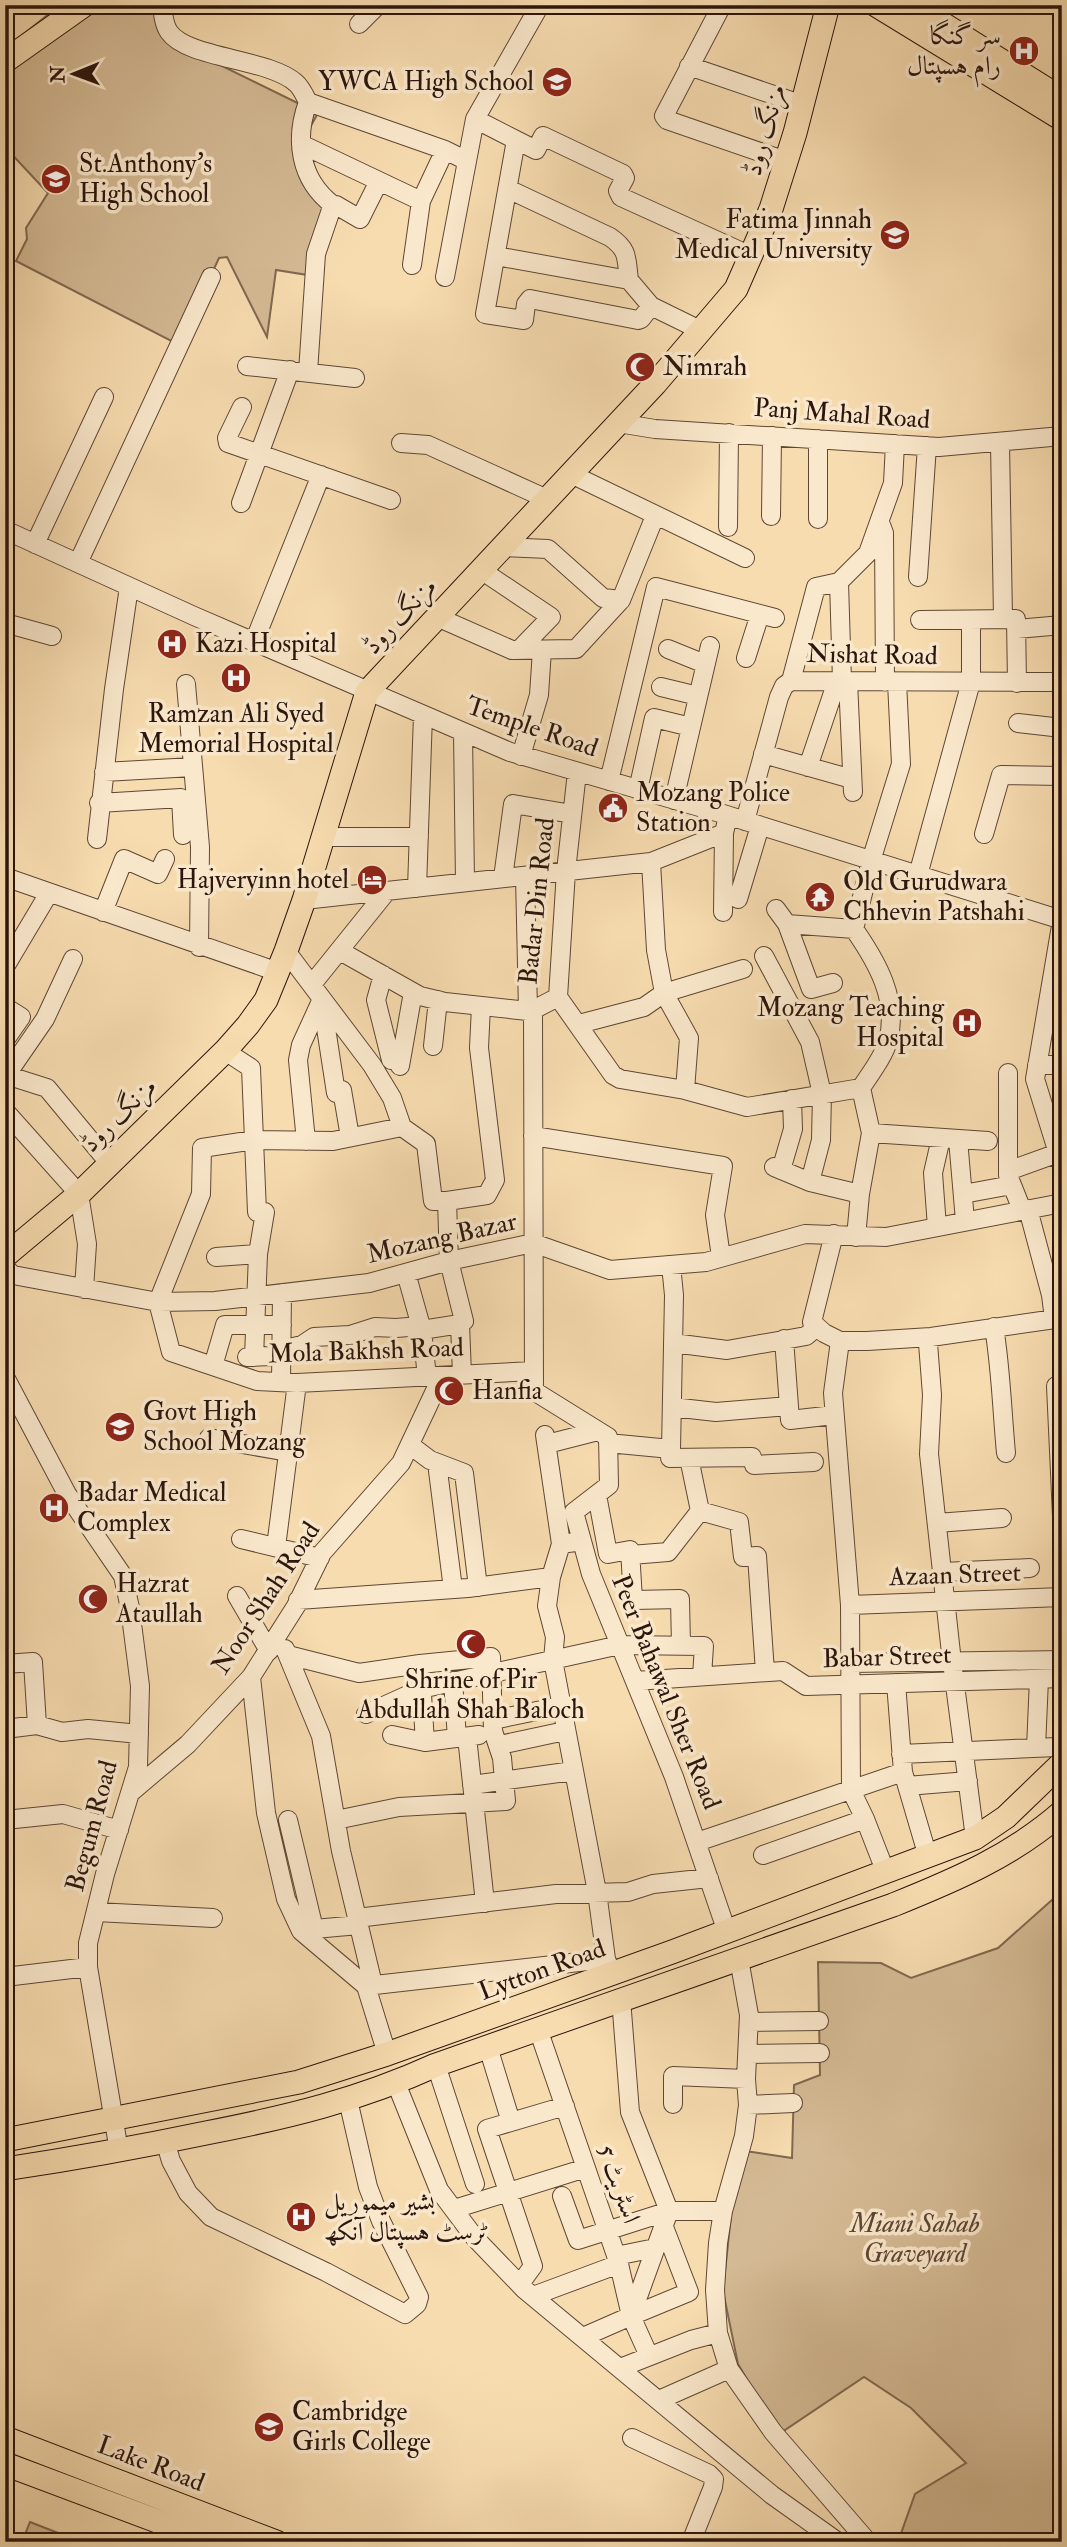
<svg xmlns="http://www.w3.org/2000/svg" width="1067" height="2547" font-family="'IM FELL Double Pica',Amiri,serif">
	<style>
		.green { fill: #d4ba94; stroke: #806850; stroke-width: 2 }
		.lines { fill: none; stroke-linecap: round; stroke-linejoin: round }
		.minor-casing { stroke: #5e4735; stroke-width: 20 }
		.major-casing { stroke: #2b150c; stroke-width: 25 }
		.minor { stroke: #fae8cc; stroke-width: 18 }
		.major { stroke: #f7dcb0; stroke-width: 23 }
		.labels { text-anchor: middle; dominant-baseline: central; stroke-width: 7; stroke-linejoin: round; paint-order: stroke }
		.poi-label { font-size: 26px; fill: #2b150c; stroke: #fae8cc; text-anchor: start }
		.street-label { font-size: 26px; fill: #2b150c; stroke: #fae8cc }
		.park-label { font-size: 26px; font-style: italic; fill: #5e4735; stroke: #fae8cc }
	</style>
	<rect width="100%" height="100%" fill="#f7dcb0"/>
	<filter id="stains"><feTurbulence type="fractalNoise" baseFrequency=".00286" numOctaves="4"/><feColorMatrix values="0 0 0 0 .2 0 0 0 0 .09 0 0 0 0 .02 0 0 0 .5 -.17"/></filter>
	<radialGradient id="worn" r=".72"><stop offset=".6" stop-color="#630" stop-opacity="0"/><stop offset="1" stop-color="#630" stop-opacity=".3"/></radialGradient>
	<path class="green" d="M60,5H158L163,37L318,113L301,144L303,168L333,199L314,276L276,270L267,337L227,257L219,258L179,345L16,261L27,239L26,228L48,193L5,147V49Z
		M1062,1891V2542H898L915,2494L966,2463L911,2408L864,2377L779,2434L738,2364L723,2291L738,2150L792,2158L794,2085L820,2075L818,1962L881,1963L911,1978L998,1948Z
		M30,2522L81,2542H22Z"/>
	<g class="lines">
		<g class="minor-casing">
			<path id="minor" d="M162,5C163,14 164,25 169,32C188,59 268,58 296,83C301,87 305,96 308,102L445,150L467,161
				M722,5L664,116L667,120L786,161
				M359,24L378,5
				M689,66L803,105
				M308,102C294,140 300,180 333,205
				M475,119L516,140L485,314L524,320L526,304L530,299L638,320L641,319L651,306
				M516,140L536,150L543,136L623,174L625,178L618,191L621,197L751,256
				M301,144L421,201
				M508,189L610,237C629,250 626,258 629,280
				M496,256L629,280L651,306L702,331
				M412,265L421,201L445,150
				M445,277L475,119L540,5
				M247,366L355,378
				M308,372L316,254L332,207L336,205L360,219L379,181
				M242,407L227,438L228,443L391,500
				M618,423L655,429L939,447L1062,436
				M401,443L428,445L547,499
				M1000,443L1003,618
				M571,474L745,558
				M241,503L290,370
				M771,516L772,436
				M818,519V439
				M881,525L884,533L885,682
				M728,527L729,433
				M5,530L194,616L510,752L720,813L1062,920
				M35,544L104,397
				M502,547L548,549L603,598L621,600L655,516
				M78,563L211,277
				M481,570L551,617L519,650
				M918,577L927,446
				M839,582L842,681
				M437,617L512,650L576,649L621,600
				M920,620L1016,619L1017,683
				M5,623L52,636
				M1017,629L1062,625
				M254,642L321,475
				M668,649L705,664
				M746,658L760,614
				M791,681L816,587L839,582L868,553L893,483L895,444
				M848,681L853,792
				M186,684L200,847L199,947
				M661,687L698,696
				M1018,723L1062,728
				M463,732L465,882
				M763,754L852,779
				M521,756L539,695L542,650
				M808,767L837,681
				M104,772L193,767
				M577,772L566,871L558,997L533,1010L534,1391L608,1437L609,1485L574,1512L591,1574L674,1777L727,1932
				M609,781L656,587L775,618
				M638,790L654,718L691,727
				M674,800L710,646
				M99,803L181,798L183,835
				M745,821L779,697L784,686L791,681L1062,682
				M984,834L1001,775L1062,776
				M322,837H419
				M97,839L114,689L129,587
				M651,862L656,950L664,993L689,1038L685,1090
				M918,875L971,682V620
				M5,877L278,972
				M503,878L513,804L572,814
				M417,888L423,715
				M738,899L760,826
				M304,900L651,862L724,833L728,816
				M776,909L787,924L854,929
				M103,912L124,859L158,874L165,859
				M723,912L724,833
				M1062,920L1035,1079L1062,1166
				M787,924L811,989L833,983
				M286,951L372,1065L392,1098L402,1127L426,1144L433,1201H447L449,1261L464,1321L460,1324
				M340,951L420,996L445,1002L528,1011L525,876
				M764,956L810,1042L822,1094L821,1140L810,1182
				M5,967L49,893
				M383,975L376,1000L391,1060
				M313,983L387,891
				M558,997L613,1075L620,1079L685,1090L747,1107L861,1088
				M322,1002L336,1093L342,1090L350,1137
				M5,1007L21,1017L5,1040
				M579,1024L644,1007L664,993L743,969
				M433,1046L438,1000
				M225,1051L251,1068L257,1212H265L258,1254L254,1357
				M1037,1065H1062
				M400,1066L413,992
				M1008,1073V1175L1022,1210
				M6,1075L47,1088L110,1164
				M5,1077L45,1019L73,959
				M5,1111L79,1194L87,1244L84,1289
				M871,1133L988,1141
				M533,1136L723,1166L715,1215L721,1257
				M958,1139L965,1221
				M306,1141L298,1060L301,1045L322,999
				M774,1167L810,1182L860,1194
				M781,1170L793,1129L792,1099
				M1008,1171L1058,1153
				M963,1194L1012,1185
				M447,1201L487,1195L495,1180L479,1048L481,1006
				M1028,1209L1051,1295L1054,1319
				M937,1227L933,1173L941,1138
				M834,1234L812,1322L824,1333L840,1341H867L931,1337L1062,1318
				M856,1237L860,1194L871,1133L861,1088C870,1074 884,1056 888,1041C899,1000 877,962 854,929L871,861L901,764L897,682
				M216,1257L258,1254
				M671,1265L674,1295L671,1449
				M5,1268L13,1275L158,1302L215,1301L369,1283L449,1261L533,1243L610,1270L706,1262L805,1234L886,1237L1062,1203
				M406,1273L422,1330L427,1377
				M158,1302L171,1352L257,1381L297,1383L534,1371
				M158,1302L201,1194L202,1148L254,1140L333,1141L402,1127
				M994,1327C1001,1369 1002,1411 1006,1453
				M422,1330L460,1324L462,1375
				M931,1337L928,1343L932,1395L929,1454L952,1662L975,1838
				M784,1339L790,1420L834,1415
				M673,1343L727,1350L806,1336L817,1327
				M247,1357L271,1356L289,1348L302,1345L314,1337L350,1335L375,1327L396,1328L421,1326
				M213,1366L225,1325H282
				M5,1377L67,1494L123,1576L130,1608L140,1686L138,1767L105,1874L88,1943V1967L119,2151
				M281,1382L282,1293
				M1056,1386L1062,1516
				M672,1407L716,1412L788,1406
				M545,1435L561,1544
				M209,1438L288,1452
				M608,1443L671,1449L670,1458L752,1457L754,1465L814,1462
				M547,1444L598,1431
				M410,1445L430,1460L464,1473L478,1587
				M689,1458L700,1511L739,1522L743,1557L757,1556L765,1672
				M437,1463L453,1589
				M597,1495L608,1554L630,1550L633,1600L680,1599L681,1646
				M937,1523L1002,1518
				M241,1539L320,1558
				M276,1547L297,1383
				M631,1555L668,1552L700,1511
				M943,1572L1030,1568
				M551,1577L547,1606L555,1637L553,1660L597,1892L606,1959L612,1974
				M237,1596L269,1651
				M298,1600L468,1588L551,1577L561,1544L582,1541
				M850,1605L1062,1597
				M285,1649L321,1736L341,1851L371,1976L366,1986
				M288,1655L359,1673L420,1664L491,1657L493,1731L502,1758L506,1801L399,1807L336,1820
				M850,1663L1062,1660
				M5,1664L33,1662L37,1725
				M251,1677L266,1813L286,1899L301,1931L366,1986L387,2054
				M421,1679L425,1742
				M453,1681L457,1738
				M635,1681L783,1671L806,1686L1062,1678
				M896,1683L903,1772L928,1857
				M366,1714L421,1689L620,1645L704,1646L702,1676
				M493,1720L561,1706
				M5,1729L37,1725L62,1732L88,1729L139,1734
				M392,1735L425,1742L479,1735
				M467,1737L485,1903
				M500,1745L565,1731
				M1036,1748L1039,1679
				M901,1754L1057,1747L1062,1742
				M472,1785L573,1771
				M907,1786L968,1781
				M130,1793L188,1744L251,1677L296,1606L322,1553L401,1463L442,1376
				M865,1819L886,1873
				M5,1820L63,1814L119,1830
				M288,1820L314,1929L359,1925
				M697,1842L903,1772
				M763,1855L865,1819L851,1790L850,1605L833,1393L840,1341
				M96,1912L213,1918
				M357,1918L556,1894L628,1892L653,1884L709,1878
				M739,1959L749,2015L746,2079L748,2105L744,2136L723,2211L718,2243L715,2290L718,2333L729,2369L773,2432L868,2542
				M5,1977L88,1967
				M366,1986L606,1959
				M749,2022L819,2021
				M538,2029L619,2264L631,2316L649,2356
				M488,2047L511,2122
				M748,2054L820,2053
				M436,2065L475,2184
				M396,2083L439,2190L475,2238L524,2289L772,2495L838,2542
				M673,2104V2076L746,2079
				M748,2105L793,2103
				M165,2141L171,2161L188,2193L211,2217L326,2272L405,2314L417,2304L419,2297L381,2221L368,2187L348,2100
				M562,2196L578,2240L669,2211H723
				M454,2209L586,2168
				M616,2256L655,2248
				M520,2284L533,2266L487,2129L565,2106
				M533,2296L619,2264
				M631,2316L689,2292L664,2227
				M583,2337L631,2316L669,2211L630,2112L621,1999
				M620,2368L691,2340L718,2333
				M659,2400L729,2369
				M632,2438L709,2474L714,2479L713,2487L691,2542"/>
		</g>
		<g class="major-casing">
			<path id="major" d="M876,5L1062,119
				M913,5L1062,99
				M5,61L84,5
				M5,1256L79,1194L225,1051L248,1025L266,1000L286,951L304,900L367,692L655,384L736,289L771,209L795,133L828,5
				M5,2140L299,2082L387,2054L672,1952L975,1838L1006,1817L1062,1763
				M5,2169C72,2159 139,2147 206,2133C288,2117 359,2100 436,2065L893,1905C955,1880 1012,1856 1062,1812
				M5,2438L276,2542
				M5,2464L213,2542"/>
		</g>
		<use href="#minor" class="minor"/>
		<use href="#major" class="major"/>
	</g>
	<defs>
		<g id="hospital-disc" transform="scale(1.575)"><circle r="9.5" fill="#8f2418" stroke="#fae8cc"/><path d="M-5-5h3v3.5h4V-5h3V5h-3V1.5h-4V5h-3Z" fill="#fff"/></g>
		<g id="school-disc" transform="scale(1.575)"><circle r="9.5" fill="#8f2418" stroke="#fae8cc"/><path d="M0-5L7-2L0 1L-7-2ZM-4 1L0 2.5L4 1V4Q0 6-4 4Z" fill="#fff"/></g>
		<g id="university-disc" transform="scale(1.575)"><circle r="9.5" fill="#8f2418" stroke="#fae8cc"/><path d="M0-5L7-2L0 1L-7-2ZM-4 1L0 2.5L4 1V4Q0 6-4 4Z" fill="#fff"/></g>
		<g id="mosque-disc" transform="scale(1.575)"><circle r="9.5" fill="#8f2418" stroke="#fae8cc"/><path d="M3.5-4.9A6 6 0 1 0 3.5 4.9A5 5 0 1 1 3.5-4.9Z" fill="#fff"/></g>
		<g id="civic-disc" transform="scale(1.575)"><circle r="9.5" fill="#8f2418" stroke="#fae8cc"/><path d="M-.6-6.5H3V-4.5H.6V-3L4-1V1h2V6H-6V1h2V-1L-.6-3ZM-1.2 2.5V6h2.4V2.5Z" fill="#fff"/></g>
		<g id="hotel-disc" transform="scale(1.575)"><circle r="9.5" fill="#8f2418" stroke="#fae8cc"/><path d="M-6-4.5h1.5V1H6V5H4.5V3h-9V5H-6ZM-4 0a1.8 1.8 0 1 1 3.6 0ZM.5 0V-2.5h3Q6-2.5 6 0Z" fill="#fff"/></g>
		<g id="temple-disc" transform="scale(1.575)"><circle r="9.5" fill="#8f2418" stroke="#fae8cc"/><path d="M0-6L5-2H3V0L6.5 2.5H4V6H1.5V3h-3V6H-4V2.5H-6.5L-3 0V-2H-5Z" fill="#fff"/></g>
	</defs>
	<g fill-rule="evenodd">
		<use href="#hospital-disc" x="1024" y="51"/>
		<use href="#school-disc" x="557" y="82"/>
		<use href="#school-disc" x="56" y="179"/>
		<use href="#university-disc" x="895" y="235"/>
		<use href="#mosque-disc" x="640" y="367"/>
		<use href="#hospital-disc" x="172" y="644"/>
		<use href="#hospital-disc" x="236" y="678"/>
		<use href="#civic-disc" x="613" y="808"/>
		<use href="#hotel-disc" x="372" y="880"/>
		<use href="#temple-disc" x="820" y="897"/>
		<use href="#hospital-disc" x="967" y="1023"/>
		<use href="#mosque-disc" x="449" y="1391"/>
		<use href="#school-disc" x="120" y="1427"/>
		<use href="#hospital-disc" x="54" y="1508"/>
		<use href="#mosque-disc" x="93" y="1599"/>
		<use href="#mosque-disc" x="471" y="1644"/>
		<use href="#hospital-disc" x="301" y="2217"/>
		<use href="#university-disc" x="269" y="2427"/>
	</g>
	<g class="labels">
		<g class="poi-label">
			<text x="1001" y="36" text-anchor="end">سر گنگا<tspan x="1001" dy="30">رام ہسپتال</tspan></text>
			<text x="534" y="82" text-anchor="end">YWCA High School</text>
			<text x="79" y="164">St.Anthony's<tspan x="79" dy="30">High School</tspan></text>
			<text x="872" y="220" text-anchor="end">Fatima Jinnah<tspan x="872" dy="30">Medical University</tspan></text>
			<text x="663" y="367">Nimrah</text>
			<text x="195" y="644">Kazi Hospital</text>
			<text x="236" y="714" text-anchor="middle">Ramzan Ali Syed<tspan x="236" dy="30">Memorial Hospital</tspan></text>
			<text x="636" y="793">Mozang Police<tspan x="636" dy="30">Station</tspan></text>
			<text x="349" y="880" text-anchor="end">Hajveryinn hotel</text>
			<text x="843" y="882">Old Gurudwara<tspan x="843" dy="30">Chhevin Patshahi</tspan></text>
			<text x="944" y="1008" text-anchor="end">Mozang Teaching<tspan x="944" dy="30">Hospital</tspan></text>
			<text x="472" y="1391">Hanfia</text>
			<text x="143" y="1412">Govt High<tspan x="143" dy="30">School Mozang</tspan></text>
			<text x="77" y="1493">Badar Medical<tspan x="77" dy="30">Complex</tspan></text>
			<text x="116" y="1584">Hazrat<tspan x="116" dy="30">Ataullah</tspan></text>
			<text x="471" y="1680" text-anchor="middle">Shrine of Pir<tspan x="471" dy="30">Abdullah Shah Baloch</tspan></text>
			<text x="324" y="2202">بشیر میموریل<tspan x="324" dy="30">ٹرسٹ ہسپتال آنکھ</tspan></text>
			<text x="292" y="2412">Cambridge<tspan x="292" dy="30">Girls College</tspan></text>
		</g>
		<g class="street-label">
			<text transform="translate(765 130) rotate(-74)">مزنگ روڈ</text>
			<text transform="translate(842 414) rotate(4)">Panj Mahal Road</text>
			<text transform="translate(400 616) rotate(-47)">مزنگ روڈ</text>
			<text transform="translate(872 655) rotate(1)">Nishat Road</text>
			<text transform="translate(532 727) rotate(19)">Temple Road</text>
			<text transform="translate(537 901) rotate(-84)">Badar Din Road</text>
			<text transform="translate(119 1115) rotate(-45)">مزنگ روڈ</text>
			<text transform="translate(442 1238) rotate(-13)">Mozang Bazar</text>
			<text transform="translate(366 1351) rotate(-2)">Mola Bakhsh Road</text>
			<text transform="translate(955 1575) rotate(-2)">Azaan Street</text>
			<text transform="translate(266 1598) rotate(-57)">Noor Shah Road</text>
			<text transform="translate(887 1657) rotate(-2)">Babar Street</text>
			<text transform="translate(666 1692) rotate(68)">Peer Bahawal Sher Road</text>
			<text transform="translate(92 1826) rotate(-75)">Begum Road</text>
			<text transform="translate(542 1970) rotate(-20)">Lytton Road</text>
			<text transform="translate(619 2184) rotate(71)">اسٹریٹ 5</text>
			<text transform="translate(151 2464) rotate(21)">Lake Road</text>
		</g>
		<g class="park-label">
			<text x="915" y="2224">Miani Sahab<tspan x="915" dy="30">Graveyard</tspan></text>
		</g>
	</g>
	<rect width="1067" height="2547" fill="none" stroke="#f7dcb0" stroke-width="28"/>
	<rect x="7" y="7" width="1053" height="2533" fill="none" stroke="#2b150c" stroke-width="3.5"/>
	<rect x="14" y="14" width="1039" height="2519" fill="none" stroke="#2b150c" stroke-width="2"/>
	<g transform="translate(74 74) rotate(269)" stroke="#fae8cc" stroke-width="5" paint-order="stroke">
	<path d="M0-5L12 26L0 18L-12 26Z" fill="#2b150c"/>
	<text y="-10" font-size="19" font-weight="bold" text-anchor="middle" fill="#2b150c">N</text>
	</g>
	<rect width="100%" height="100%" filter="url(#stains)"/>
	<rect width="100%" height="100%" fill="url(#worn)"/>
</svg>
